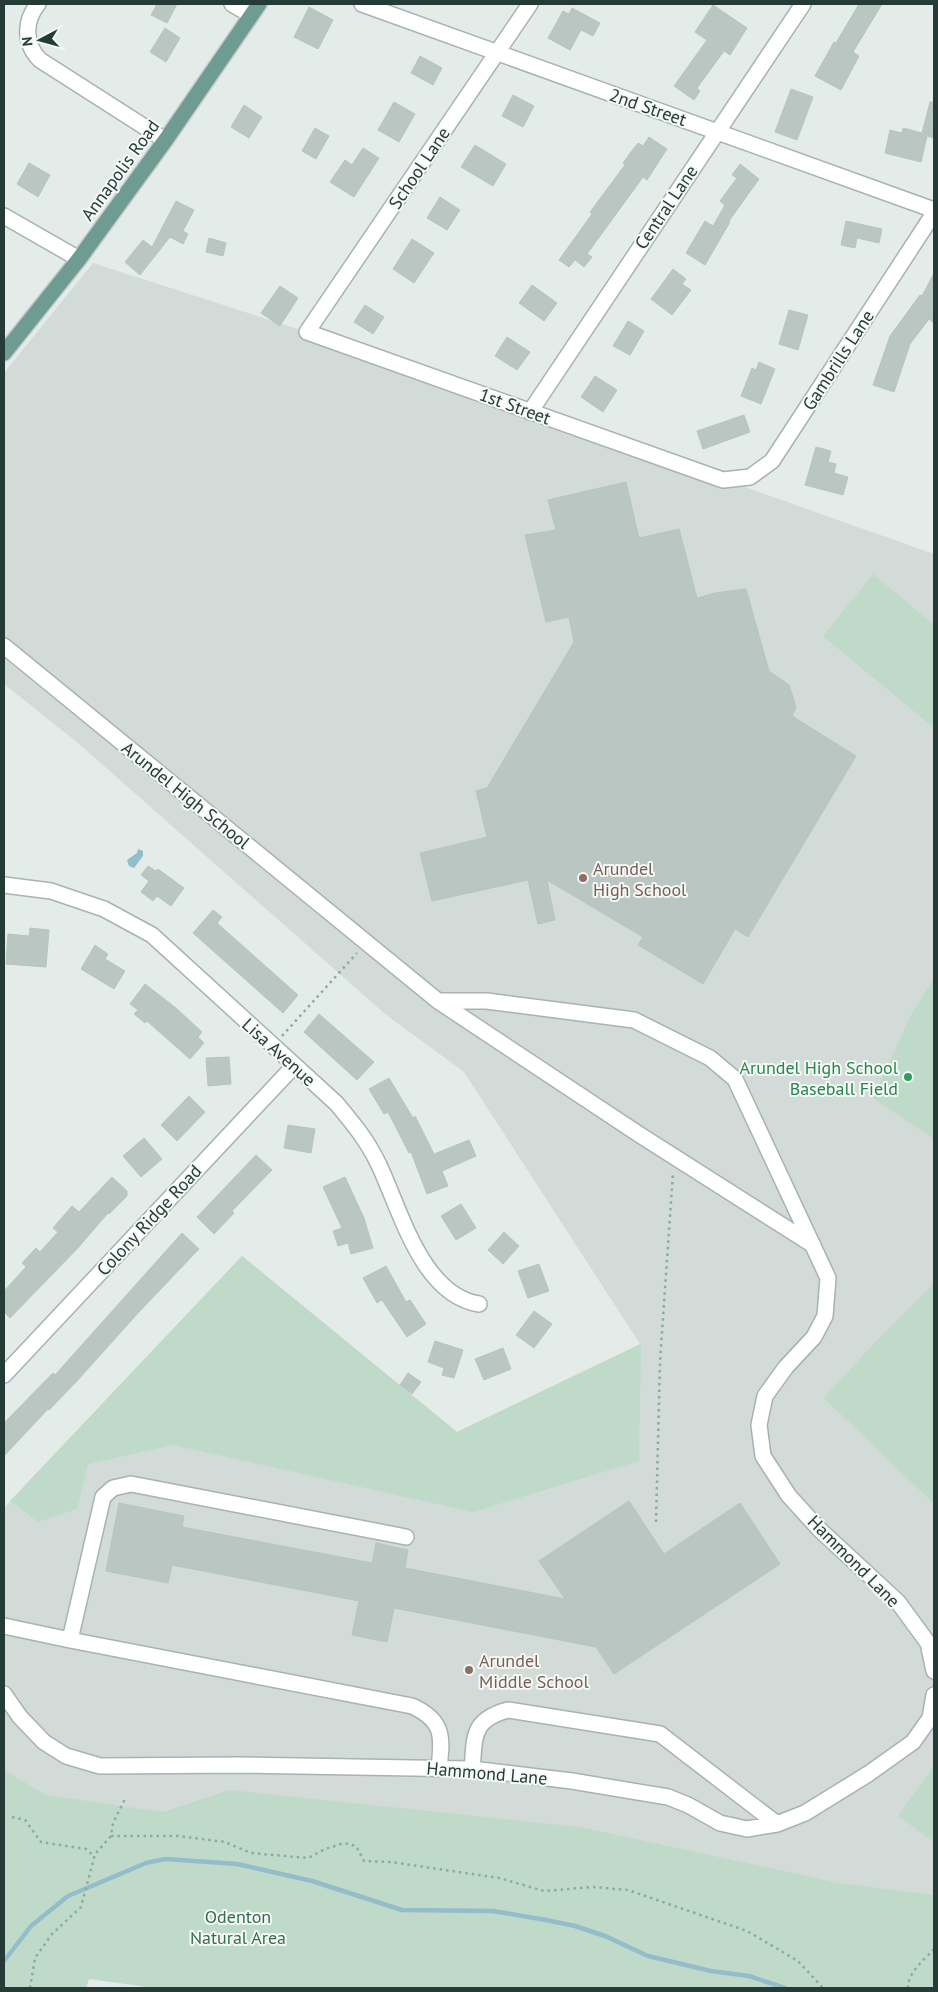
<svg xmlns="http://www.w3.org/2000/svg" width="938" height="1992" font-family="'PT Sans',sans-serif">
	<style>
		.built { fill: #d2dbd8 }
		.green { fill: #bfdac8 }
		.water { fill: #93bdca }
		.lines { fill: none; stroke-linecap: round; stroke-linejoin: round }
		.stream { stroke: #93bdca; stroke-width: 4.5 }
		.building { fill: #b9c6c2; stroke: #b7c4c0 }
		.minor-casing { stroke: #a7b3b0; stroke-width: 18 }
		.major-casing { stroke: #c2c8c7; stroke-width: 18 }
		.path { stroke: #88aba3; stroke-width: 2.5; stroke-dasharray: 2.5 4; stroke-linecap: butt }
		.minor { stroke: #fff; stroke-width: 15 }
		.major { stroke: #6e9c93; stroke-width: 15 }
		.education-dot { fill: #8d6e63; stroke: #f4f8f6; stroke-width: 2 }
		.leisure-dot { fill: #2e9e5b; stroke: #f4f8f6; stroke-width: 2 }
		.labels { text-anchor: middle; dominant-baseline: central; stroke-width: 4; stroke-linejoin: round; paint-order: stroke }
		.street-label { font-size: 18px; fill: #253b37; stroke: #f4f8f6 }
		.education-label { font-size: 18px; fill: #785e54; stroke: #f4f8f6; text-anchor: start }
		.leisure-label { font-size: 18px; fill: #27864d; stroke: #f4f8f6; text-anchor: end }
		.park-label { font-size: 18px; fill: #346d4e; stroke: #f4f8f6 }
	</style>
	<rect width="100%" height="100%" fill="#e4ece9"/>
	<path class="built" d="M93,263L307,332L934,554V1988L4,1840V1508L242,1256L457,1432L640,1344L464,1072L385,1014L78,743L4,684V373Z"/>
	<path class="green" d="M873,574L934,625V728L823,636Z
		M934,979V1139L873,1098L911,1015Z
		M242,1256L457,1432L641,1344L639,1461L473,1512L173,1445L88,1464L77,1509L38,1522L10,1501Z
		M934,1283V1504L824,1398L876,1341Z
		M934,1766V1842L898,1816Z
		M4,1770L46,1795L163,1812L229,1790L580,1827L839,1883L934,1895V1988H154L89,1979L86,1988H4Z"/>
	<path class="water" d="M138,849L143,851V856L134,868L129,866L127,860L137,853Z"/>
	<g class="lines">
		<path class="stream" d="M4,1961L31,1926L68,1896L146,1863L165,1859L237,1864L312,1881L402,1910L493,1911L546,1920L575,1926L605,1936L648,1956L711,1971L749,1976L785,1988"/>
	</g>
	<path class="building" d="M157,4H177L167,23L151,15Z
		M859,4H882L853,52L859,56L841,90L815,76L834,42L836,43Z
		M713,5L747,28L730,55L724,51L697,88L700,91L694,100L674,86L707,40L695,32Z
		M309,7L333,20L318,49L294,37Z
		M572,8L600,23L593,36L581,30L570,50L548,38L563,11L569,14Z
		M165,28L180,38L166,62L150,52Z
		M420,56L442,68L433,85L411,73Z
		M791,89L813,97L797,140L775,132Z
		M513,95L534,106L523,127L502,116Z
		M394,102L415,114L399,142L378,130Z
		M930,102H934V138L927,136L921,162L885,153L890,130L902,133L903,128L922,133Z
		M244,105L262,117L249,138L231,127Z
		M315,128L329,136L316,159L302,151Z
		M649,137L667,149L647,180L643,177L587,254L592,257L584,267L575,260L569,267L559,260L592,214L590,212L625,165L623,163L631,152L638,143L643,146Z
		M475,145L506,164L493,186L461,167Z
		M363,148L379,158L354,197L330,182L345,160L352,165Z
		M29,163L50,175L38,197L17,184Z
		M740,164L759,179L729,221L730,222L705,265L686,253L705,221L713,226L725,205L720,201L737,178L732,175Z
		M440,197L460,210L447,230L427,218Z
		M176,201L194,210L183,231L188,234L183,244L170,237L140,275L125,262L143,240L152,247Z
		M846,221L882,229L879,243L857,238L855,248L841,245Z
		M209,238L226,243L223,256L206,252Z
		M412,239L434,253L414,283L393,269Z
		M673,269L686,279L682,284L691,290L672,315L651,299Z
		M934,273V323L929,319L910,344L894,392L873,385L890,336L920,295L922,296Z
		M532,285L557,303L544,321L519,303Z
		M280,286L298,298L280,326L261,313Z
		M365,305L384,317L373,334L354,322Z
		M789,310L808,315L798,350L779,344Z
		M628,321L644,331L630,355L613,346Z
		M507,337L530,352L517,370L495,356Z
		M759,362L775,369L761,404L741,396L752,368L756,370Z
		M595,376L617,390L603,412L581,397Z
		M744,415L750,432L703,449L697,431Z
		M816,447L831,451L828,462L836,464L834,473L848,477L843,495L805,485Z
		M626,482L639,538L679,529L697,598L715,593L746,589L769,671L789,685L796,707L792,716L856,756L748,937L735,929L703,984L638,945L643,937L547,880L555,920L538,924L528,880L432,901L420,853L487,837L476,791L487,788L574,642L569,617L546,622L525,535L556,530L548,500Z
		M148,866L156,871L158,869L184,888L171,906L157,896L153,901L141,892L149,881L141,875Z
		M213,910L222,917L217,923L298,995L283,1013L193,933Z
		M30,928L49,930L46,967L6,964L8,934L29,936Z
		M95,945L108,954L105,959L125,971L114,989L81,969Z
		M145,984L176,1008L202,1032L198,1037L204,1043L190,1059L147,1021L145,1023L134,1014L138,1010L130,1004Z
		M319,1014L374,1062L357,1080L304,1032Z
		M229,1057L231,1084L208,1086L206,1058Z
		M389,1078L413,1118L415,1116L434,1154L469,1140L476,1156L442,1171L448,1186L427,1194L411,1152L409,1153L388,1112L384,1114L369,1089Z
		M189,1096L205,1112L177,1141L161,1125Z
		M288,1125L315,1129L311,1153L284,1148Z
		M144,1138L162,1159L141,1177L123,1156Z
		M256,1155L272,1170L232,1211L234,1213L214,1234L197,1217Z
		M112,1177L127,1191V1196L109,1214L108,1213L77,1249L10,1318L4,1312V1291L26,1267L22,1263L36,1248L40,1252L58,1232L53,1228L72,1206L79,1212Z
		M345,1177L364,1218L373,1248L351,1254L348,1243L338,1246L333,1231L342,1228L323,1187Z
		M461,1204L476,1228L456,1240L441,1216Z
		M504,1232L519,1246L503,1264L488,1250Z
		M182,1233L199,1249L139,1312L76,1382L49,1410L48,1409L4,1456V1423L53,1373L55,1375Z
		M539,1264L549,1291L528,1298L518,1271Z
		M386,1266L406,1302L410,1300L426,1324L407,1337L382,1300L377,1303L363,1278Z
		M534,1311L552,1324L534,1348L516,1335Z
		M435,1341L463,1350L454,1378L442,1375L444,1368L428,1362Z
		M503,1348L511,1369L484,1380L475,1359Z
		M408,1373L421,1382L412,1394L400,1385Z
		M629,1501L664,1554L740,1503L780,1564L614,1674L596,1647L394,1608L387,1642L352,1635L359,1601L172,1565L168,1583L106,1571L119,1503L184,1516L182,1527L372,1563L376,1543L408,1550L405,1568L565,1599L539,1561Z"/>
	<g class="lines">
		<g class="minor-casing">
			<path id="minor" d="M38,4C24,21 24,44 40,60L165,140
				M232,4L251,15
				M362,4L934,210
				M530,4L307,332L723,480L750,477L772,461L934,213
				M4,216L79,259
				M530,412L803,4
				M4,646L438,1001H487L634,1020L710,1058L735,1079L828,1278L825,1316L814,1337L786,1367L765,1396L759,1425L763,1456L789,1496L820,1530L898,1602L928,1643L934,1671
				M4,885L51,891L104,909L152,935L336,1103C352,1122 367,1140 378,1163C400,1208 421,1295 479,1304
				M438,1001L640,1135L813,1245
				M4,1375L294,1066
				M4,1626L70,1640L103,1497L113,1488L131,1484L406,1537
				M70,1640L412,1706C443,1720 443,1736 439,1767
				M4,1694L20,1717L44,1742L66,1756L100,1766L239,1765L472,1769L572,1781L668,1797L688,1805L720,1823L747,1829L777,1824L805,1813L868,1774L913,1742L930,1718L934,1695
				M472,1769C475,1737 471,1720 508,1710L660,1734L777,1824"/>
		</g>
		<g class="major-casing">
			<path id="major" d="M4,353L79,259L167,138L259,4"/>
		</g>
		<path class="path" d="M282,1036L357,953
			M656,1522L660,1361L673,1173
			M12,1817L25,1820L41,1842L86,1849L94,1856
			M111,1836H178L225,1842L251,1853L308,1858L325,1849L344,1843L356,1846L364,1861L391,1862L499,1878L544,1891L592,1887L628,1890L747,1931L798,1961L823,1988
			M30,1988L35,1958L52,1934L81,1907L95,1854L111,1836L113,1823L125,1799
			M908,1988C907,1973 925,1959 934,1949"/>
		<use href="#minor" class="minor"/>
		<use href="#major" class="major"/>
	</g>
	<g class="education-dot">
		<circle cx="583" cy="878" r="5"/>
		<circle cx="469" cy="1670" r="5"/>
	</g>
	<circle class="leisure-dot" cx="908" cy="1077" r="5"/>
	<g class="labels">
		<g class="street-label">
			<text transform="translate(648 107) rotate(19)">2nd Street</text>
			<text transform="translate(419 168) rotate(-56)">School Lane</text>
			<text transform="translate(120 170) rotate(-54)">Annapolis Road</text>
			<text transform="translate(666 207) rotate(-56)">Central Lane</text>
			<text transform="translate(838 360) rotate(-57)">Gambrills Lane</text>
			<text transform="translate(515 406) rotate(20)">1st Street</text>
			<text transform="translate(186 795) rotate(39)">Arundel High School</text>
			<text transform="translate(279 1052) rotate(42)">Lisa Avenue</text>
			<text transform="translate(149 1220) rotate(-47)">Colony Ridge Road</text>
			<text transform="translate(854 1561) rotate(45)">Hammond Lane</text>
			<text transform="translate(487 1773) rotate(5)">Hammond Lane</text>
		</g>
		<g class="education-label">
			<text x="593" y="868">Arundel<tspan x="593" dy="21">High School</tspan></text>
			<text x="479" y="1660">Arundel<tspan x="479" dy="21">Middle School</tspan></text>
		</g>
		<g class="leisure-label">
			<text x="898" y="1067">Arundel High School<tspan x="898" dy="21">Baseball Field</tspan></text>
		</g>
		<g class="park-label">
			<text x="238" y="1916">Odenton<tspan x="238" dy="21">Natural Area</tspan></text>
		</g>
	</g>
	<rect width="938" height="1992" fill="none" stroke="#253b37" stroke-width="10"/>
	<g transform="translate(40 40) rotate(264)" stroke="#f4f8f6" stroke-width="4" paint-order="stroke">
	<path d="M0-4L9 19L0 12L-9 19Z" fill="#253b37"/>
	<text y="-8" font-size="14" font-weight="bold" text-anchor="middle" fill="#253b37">N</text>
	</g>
</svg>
